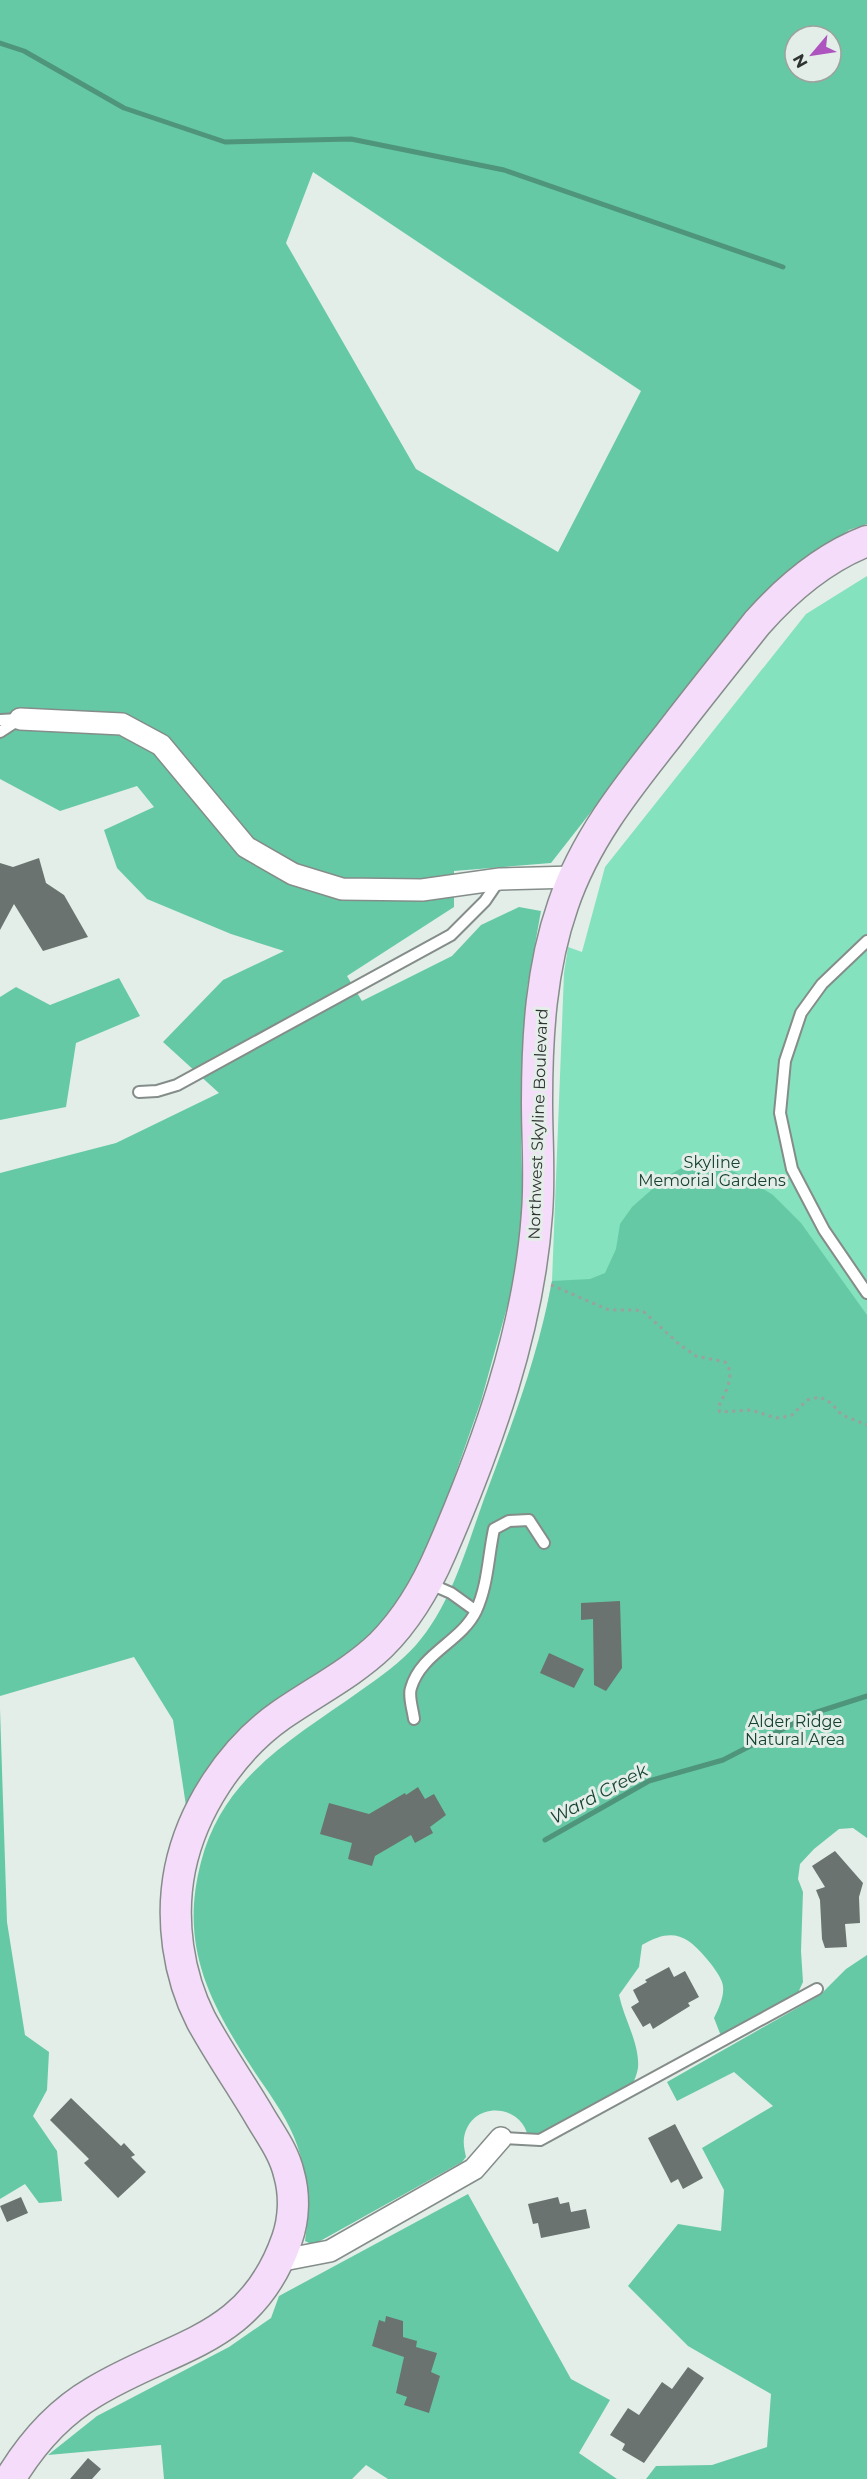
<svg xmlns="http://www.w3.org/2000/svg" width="867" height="2479" font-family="Montserrat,sans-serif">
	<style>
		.green { fill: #84e2be }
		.forest { fill: #66c9a5; fill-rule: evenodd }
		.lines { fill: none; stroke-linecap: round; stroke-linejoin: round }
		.stream { stroke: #4e957c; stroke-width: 5 }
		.building { fill: #6a736f }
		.lane-casing { stroke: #848d89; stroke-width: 14 }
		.street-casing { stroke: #848d89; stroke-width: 24 }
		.secondary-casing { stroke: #848d89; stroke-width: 33 }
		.path { stroke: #9aa19e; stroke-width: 3; stroke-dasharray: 3 4.5; stroke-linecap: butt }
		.lane { stroke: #fff; stroke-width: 10 }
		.street { stroke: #fff; stroke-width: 21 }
		.secondary { stroke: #f5dcfa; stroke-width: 30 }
		.labels { text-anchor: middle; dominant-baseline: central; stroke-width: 6; stroke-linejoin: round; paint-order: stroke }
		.street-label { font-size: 16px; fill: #2e3230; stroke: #e4eee9 }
		.park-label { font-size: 16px; fill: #164233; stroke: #e4eee9 }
		.water-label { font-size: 18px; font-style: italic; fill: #194435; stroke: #e4eee9 }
	</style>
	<rect width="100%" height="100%" fill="#e4eee9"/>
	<path class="green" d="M867,576V1766L547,1306L552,1281L564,973L568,947L582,952L605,867L806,614Z"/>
	<path class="forest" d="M0,0H867V524L849,530L788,572L746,614L551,863L454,871V907L347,976L362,1001L452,956L481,925L519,907L541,911L527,989L521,1144L523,1207L516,1275L481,1401L419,1578L387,1624L188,1819L173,1720L134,1657L0,1696V1173L116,1143L219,1093L163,1042L223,980L284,951L231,934L147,899L117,868L104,830L154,807L137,786L60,811L0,779ZM795,36H831V72H795ZM313,172L641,391L558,552L416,469L286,243Z
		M119,978L140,1016L76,1043L66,1107L0,1120V997L16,987L50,1005Z
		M707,1164L735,1172L773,1195L801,1223L867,1315V1838L853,1828L839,1829L814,1849L800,1864L798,1879L803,1892L801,1951L803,1982L797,1995L721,2036L714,2018C719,2008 726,1993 722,1982C719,1974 712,1965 706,1958C686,1934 671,1928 642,1945L639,1967L619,1995C624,2019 640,2044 638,2068C637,2074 634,2081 632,2086L529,2143C526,2102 470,2099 464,2138C463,2145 465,2151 466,2157L462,2162L313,2245L305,2241C310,2206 308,2171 294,2137C284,2113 268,2092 254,2071C209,2002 179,1946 201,1862C223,1776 293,1739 360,1691C380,1677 400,1663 416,1645C451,1605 466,1549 484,1499C511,1427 538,1357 552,1281L590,1279L605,1273L616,1249L620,1224L632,1207L666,1177L685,1166Z
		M0,1709L7,1922L25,2035L49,2052L47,2090L33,2116L57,2151L62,2201L39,2203L25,2184L0,2199Z
		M867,1955V2479H646L656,2466L712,2465L767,2447L771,2394L688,2346L628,2286L678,2224L721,2231L724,2190L702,2148L773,2106L734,2072L677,2101L667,2082L820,1995L846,1969Z
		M468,2194L571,2379L610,2400L579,2453L617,2479H388L366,2465L352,2479H164L161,2445L48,2455L97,2416L229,2347L271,2318L279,2296Z"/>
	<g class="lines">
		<path class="stream" d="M0,43L24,51L124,108L225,142L351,139L504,170L783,267
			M545,1840L649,1781L723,1760L814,1713L867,1696"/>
	</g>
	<path class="building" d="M39,858L46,883L64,895L88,937L43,951L14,904L0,930V863L13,867Z
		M620,1601L622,1668L606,1691L594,1685L593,1619L581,1620V1603Z
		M549,1653L584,1669L574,1688L540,1673Z
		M418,1787L425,1799L434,1794L446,1815L430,1827L433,1833L415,1843L411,1835L375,1856L372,1866L348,1859L352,1843L320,1834L329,1803L369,1814L405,1793L406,1795Z
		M835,1851L863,1883L859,1897L860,1923L845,1924L847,1947L825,1948L822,1939L820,1900L816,1890L825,1887L812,1866Z
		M669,1967L674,1977L685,1971L699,1997L688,2003L690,2006L653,2029L650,2023L643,2027L631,2007L639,2002L633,1990L647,1982L645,1980Z
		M71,2098L121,2146L124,2143L135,2155L131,2157L146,2172L118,2198L84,2163L89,2159L50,2120Z
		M675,2124L703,2178L683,2189L678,2179L671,2183L648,2138Z
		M21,2197L28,2213L7,2222L0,2206Z
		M558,2197L560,2204L569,2202L571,2212L586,2209L590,2228L541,2238L538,2223L533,2224L528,2204Z
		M386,2316L403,2321V2337L417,2341L416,2347L437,2353L431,2372L440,2376L429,2413L404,2405L407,2397L396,2393L404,2357L372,2346L379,2320L385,2322Z
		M688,2367L704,2378L644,2463L622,2450L625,2444L610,2435L628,2408L639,2415L662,2382L672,2389Z
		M88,2458L101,2469L92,2479H70Z"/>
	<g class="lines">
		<g class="lane-casing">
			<path id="lane" d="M0,720L19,719
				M0,732L20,719
				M867,941L822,984L801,1013L785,1061L780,1113L792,1169L824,1230L867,1293
				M139,1092L157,1091L177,1085L451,935L485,901L500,879
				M428,1583L451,1593L476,1611
				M414,1719C413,1710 408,1696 411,1688C421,1653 461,1642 476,1611C488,1585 488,1557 494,1529L509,1521L529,1520L544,1543
				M501,2138L540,2140L817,1989"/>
		</g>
		<g class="street-casing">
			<path id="street" d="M20,719L122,724L161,745L246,847L293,874L342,889L422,890L500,879L574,877
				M278,2261L330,2251L474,2169L501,2138"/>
		</g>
		<g class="secondary-casing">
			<path id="secondary" d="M10,2479C31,2444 58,2413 94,2392C175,2343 251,2342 287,2239C294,2219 295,2195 289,2174C284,2152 270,2134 259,2115C240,2083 219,2053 201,2020C178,1975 170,1919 180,1869C192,1810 231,1750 281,1715C314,1692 352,1673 381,1645C408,1618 426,1587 441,1552C487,1446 529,1330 537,1213C540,1176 537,1139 537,1102C537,1036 541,968 563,905C585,840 626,789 668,736C697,698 727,661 757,623C788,588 823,558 867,541"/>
		</g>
		<path class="path" d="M551,1285L609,1310H636L644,1312L679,1344L696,1356L725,1362C737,1375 724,1394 718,1408L720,1412L751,1410L776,1418L784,1417L792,1415L807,1400L820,1397L831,1403L842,1415L867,1425"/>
		<use href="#lane" class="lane"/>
		<use href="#street" class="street"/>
		<use href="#secondary" class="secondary"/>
	</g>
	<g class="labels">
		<g class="street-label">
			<text transform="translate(538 1124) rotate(-88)">Northwest Skyline Boulevard</text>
		</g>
		<g class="park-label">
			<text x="712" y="1162">Skyline<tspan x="712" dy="18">Memorial Gardens</tspan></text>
			<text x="795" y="1721">Alder Ridge<tspan x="795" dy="18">Natural Area</tspan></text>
		</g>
		<g class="water-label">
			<text transform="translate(599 1794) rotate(-28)">Ward Creek</text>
		</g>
	</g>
	<g transform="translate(813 54) rotate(241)"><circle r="28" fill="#e4eee9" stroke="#9ba39f" stroke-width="1.5"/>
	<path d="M0-4.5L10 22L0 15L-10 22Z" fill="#ae54bf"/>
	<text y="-9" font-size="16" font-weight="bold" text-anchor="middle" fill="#2e3230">N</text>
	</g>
</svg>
